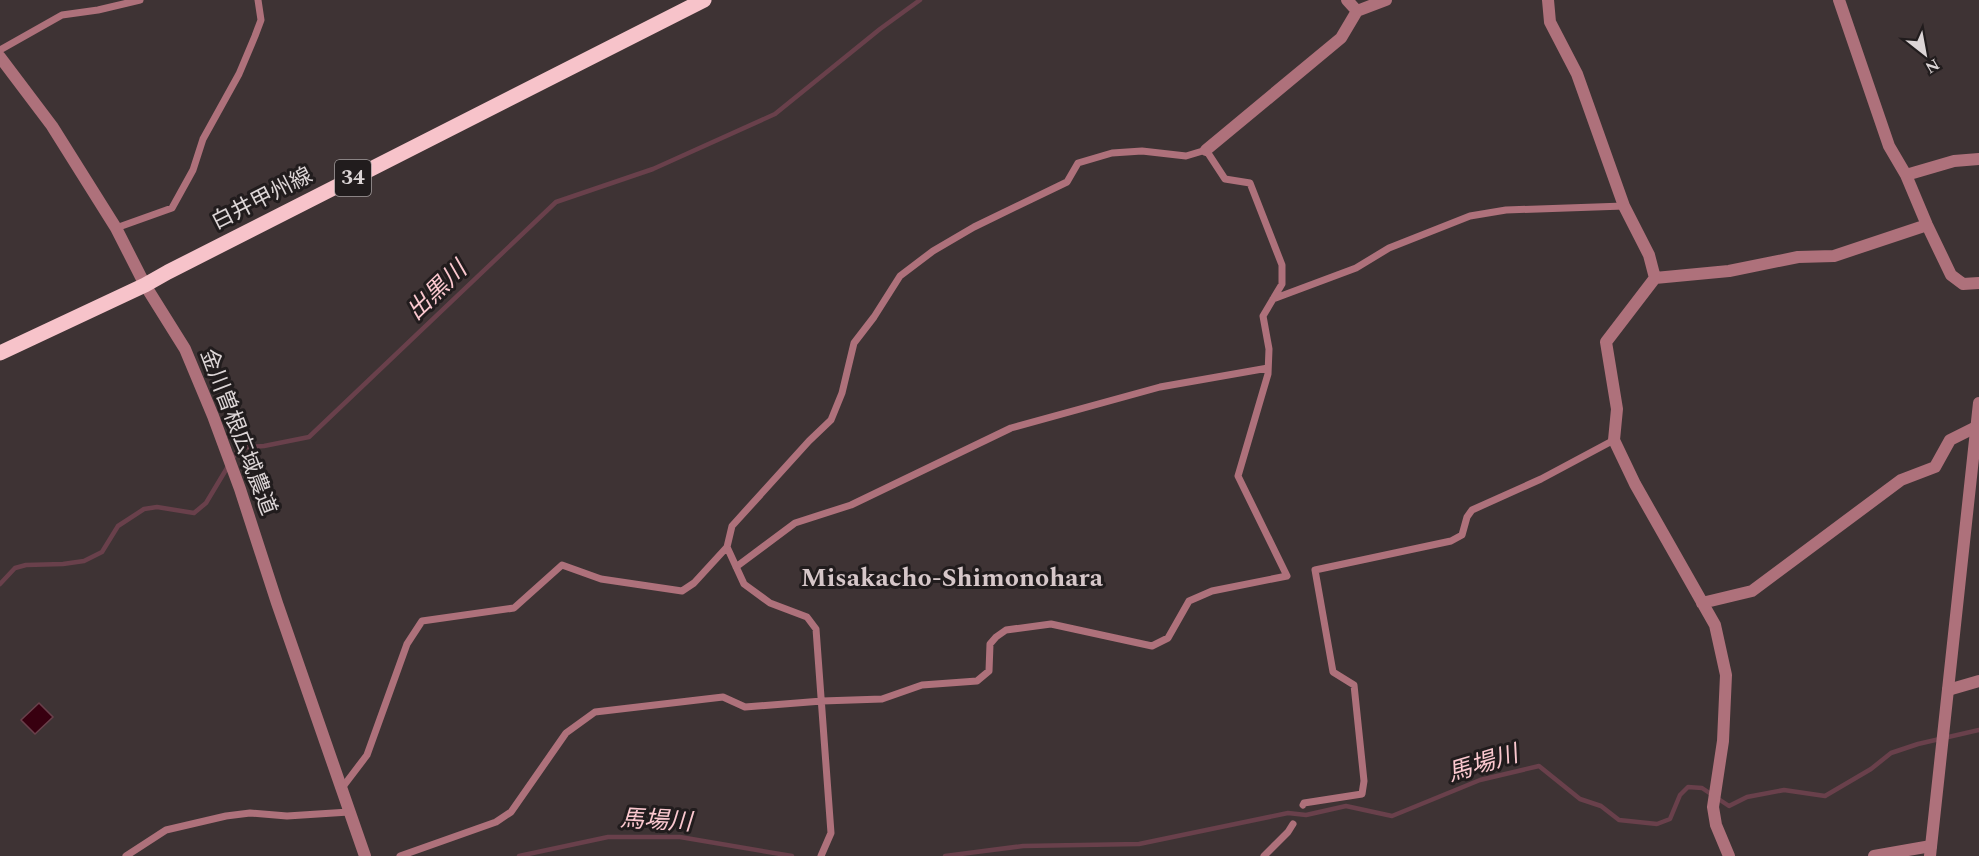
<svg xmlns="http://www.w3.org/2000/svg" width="1979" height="856" font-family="Spectral,'Noto Sans JP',serif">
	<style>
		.water { fill: #380010; stroke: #69404b; stroke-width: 1.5 }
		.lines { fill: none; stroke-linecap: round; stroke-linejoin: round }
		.stream { stroke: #69404b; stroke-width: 4.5 }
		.service { stroke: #ae717b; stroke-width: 7 }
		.minor { stroke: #ae717b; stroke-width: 12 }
		.tertiary { stroke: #ae717b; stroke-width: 12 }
		.primary { stroke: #f7c3ca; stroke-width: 15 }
		.labels { text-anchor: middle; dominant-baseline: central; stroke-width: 6; stroke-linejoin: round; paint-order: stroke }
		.shield { fill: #211c1d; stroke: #a49e9e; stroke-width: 1.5 }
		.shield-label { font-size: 21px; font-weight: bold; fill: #dcd5d6 }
		.street-label { font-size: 22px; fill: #dcd5d6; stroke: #211c1d }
		.water-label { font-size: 24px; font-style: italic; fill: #fbc8cf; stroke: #211c1d }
		.quarter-label { font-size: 26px; font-weight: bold; fill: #d6c7c9; stroke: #211c1d }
	</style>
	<rect width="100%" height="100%" fill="#3e3334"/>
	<path class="water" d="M39,703L53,717L35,734L21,720Z"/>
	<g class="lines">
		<path class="stream" d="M0,584L15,568L26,565L63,564L84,561L102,552L118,526L144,509L157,507L194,513L206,503L239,448L264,446L309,437L556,202L653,169L775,114L880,29L920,0
			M519,856L608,837H680L792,856
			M945,856L1023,846L1139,844L1288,813L1306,815L1346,806L1392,816L1480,780L1539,766L1580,799L1601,806L1619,820L1657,824L1670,819L1680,795L1688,787L1702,788L1729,806L1747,797L1784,790L1825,796L1871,769L1891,753L1918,744L1979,730"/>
		<path class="service" d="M0,50L62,15L98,10L140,0
			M116,228L172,208L193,170L203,139L239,74L255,36L261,20L258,0
			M1273,299L1356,268L1389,248L1470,216L1506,210L1624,206
			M727,547L744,584L770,603L807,617L816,629L831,833L821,856
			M736,567L795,523L851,505L1011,428L1160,387L1268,368
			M342,788L367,755L407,644L422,621L514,608L562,565L601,579L682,591L694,583L727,547L732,526L809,441L831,420L842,393L854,343L874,317L900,276L933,251L974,227L1067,182L1078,163L1112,153L1142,151L1186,156L1206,150L1225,179L1250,183L1282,265V284L1263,316L1269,349L1268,374L1238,476L1287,576L1212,591L1189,601L1168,638L1152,646L1051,624L1006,630L996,637L990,644L989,671L977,681L922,685L882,699L822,701L745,707L723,697L595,712L566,733L511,812L496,822L400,856
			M1303,805L1304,803L1362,794L1364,781L1354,685L1333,672L1315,570L1451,541L1462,535L1467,517L1472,510L1541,479L1614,440
			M126,856L166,830L226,816L250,813L287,816L349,812
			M1264,856L1288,832L1293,824"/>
		<path class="minor" d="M1347,0L1357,11
			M1548,0L1550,22L1577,74L1624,206L1649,255L1655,278
			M1839,0L1889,146L1906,175L1927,225L1951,275L1963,284L1979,283
			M1206,150L1341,38L1357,11L1386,0
			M1906,175L1954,161L1979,159
			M1702,603L1752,591L1901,480L1935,467L1950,440L1976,427
			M1948,690L1979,681
			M1729,856L1716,825L1713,807L1723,741L1726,675L1715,625L1635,484L1614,440L1617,409L1606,342L1655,278L1729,271L1798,257L1834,256L1927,225
			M1874,856L1931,846"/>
		<path class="tertiary" d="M0,57L52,126L116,228L145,285L185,349L213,416L240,489L277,603L365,856
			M1930,856L1979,403"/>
		<path class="primary" d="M0,353L145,285L168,272L704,0"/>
	</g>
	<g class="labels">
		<rect class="shield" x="335" y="160" width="36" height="36" rx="4.5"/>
		<g class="shield-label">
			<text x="353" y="178">34</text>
		</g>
		<g class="street-label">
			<text transform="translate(262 199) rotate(-27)">白井甲州線</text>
			<text transform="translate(238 432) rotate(69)">金川曽根広域農道</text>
		</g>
		<g class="water-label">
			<text transform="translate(437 291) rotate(-44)">出黒川</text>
			<text transform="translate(1483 764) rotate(-17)">馬場川</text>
			<text transform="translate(656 821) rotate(3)">馬場川</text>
		</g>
		<g class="quarter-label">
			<text x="952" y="578">Misakacho-Shimonohara</text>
		</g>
	</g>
	<g transform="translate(1925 54) rotate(149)" stroke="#211c1d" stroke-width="4.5" paint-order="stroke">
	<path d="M0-4.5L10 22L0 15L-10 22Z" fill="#dcd5d6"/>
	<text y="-9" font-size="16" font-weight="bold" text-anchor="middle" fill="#dcd5d6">N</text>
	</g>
</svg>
